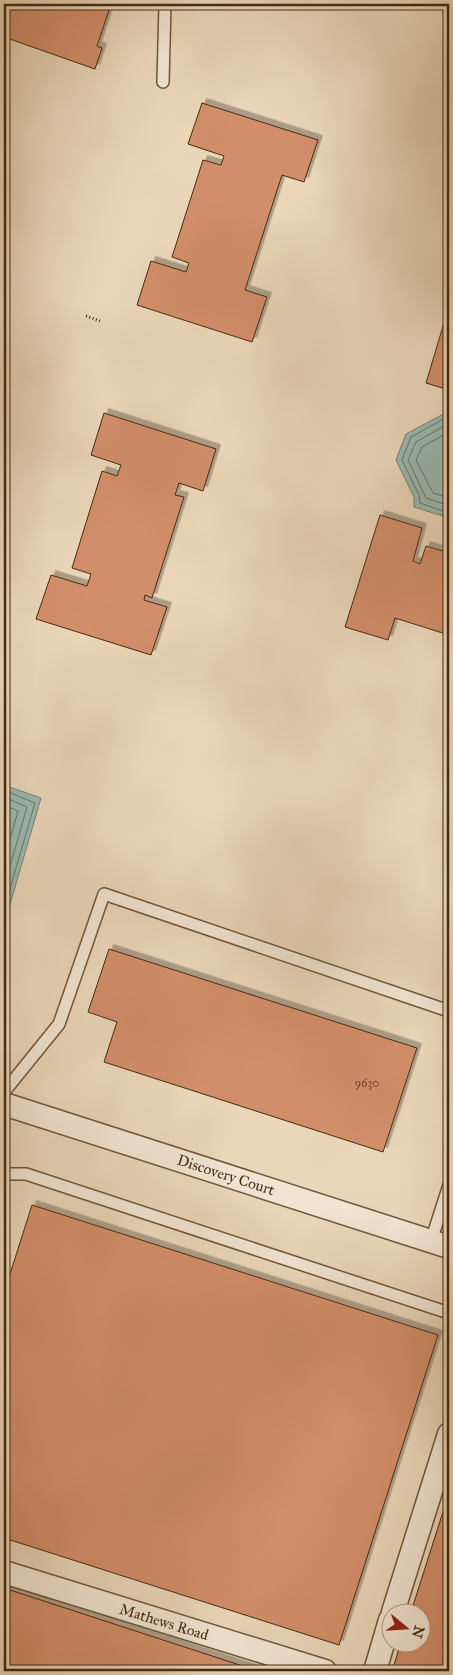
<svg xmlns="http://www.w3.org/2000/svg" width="453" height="1675" font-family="'IM FELL Great Primer',serif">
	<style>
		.water { fill: #98b9b1; stroke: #778071 }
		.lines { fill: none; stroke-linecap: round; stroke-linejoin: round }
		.shore { stroke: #6e7260; stroke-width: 1 }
		.building { fill: #d28e6b; stroke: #452b10; filter: url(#shadow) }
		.lane-casing { stroke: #6e563a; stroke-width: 14 }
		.street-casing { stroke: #6e563a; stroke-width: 25 }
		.path { stroke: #452b10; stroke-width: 3; stroke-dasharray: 1 2.5; stroke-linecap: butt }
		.lane { stroke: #f1e4d2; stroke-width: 11 }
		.street { stroke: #f1e4d2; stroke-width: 22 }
		.labels { text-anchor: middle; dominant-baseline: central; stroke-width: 4.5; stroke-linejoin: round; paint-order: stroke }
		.number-label { font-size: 12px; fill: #684427 }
		.street-label { font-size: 15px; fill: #452b10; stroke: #f1e4d2 }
	</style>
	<defs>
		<filter id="shadow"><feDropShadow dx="4.5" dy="-4.5" stdDeviation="0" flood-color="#0004"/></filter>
	</defs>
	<rect width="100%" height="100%" fill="#ead6b9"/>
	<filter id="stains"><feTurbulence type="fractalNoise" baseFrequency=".004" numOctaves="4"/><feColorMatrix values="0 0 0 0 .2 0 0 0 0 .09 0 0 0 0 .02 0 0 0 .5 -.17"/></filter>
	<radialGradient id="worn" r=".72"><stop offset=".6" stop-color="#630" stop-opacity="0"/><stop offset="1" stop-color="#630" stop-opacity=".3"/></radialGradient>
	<path class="water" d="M449,411V518L414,507V497L396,460L406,434Z
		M4,785L41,798L4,925Z"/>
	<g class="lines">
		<path class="shore" d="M449,416L411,437L402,460L419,495L420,503L449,513
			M449,423L416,442L408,460L426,498L449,506
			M449,432L422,447L416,460L433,493L449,498
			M4,790L35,803L4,909
			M4,797L27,807L4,887
			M4,805L18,811L4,860"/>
	</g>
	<path class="building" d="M4,4H90L109,10L97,46L102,48L95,69L4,37Z
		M202,103L318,140L304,182L282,175L245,290L267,297L252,342L137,305L151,261L186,272L189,263L172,257L203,160L221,165L224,156L188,144Z
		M449,306V390L426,383Z
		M104,413L216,449L203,491L179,483L175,495L184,497L152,598L145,595L144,600L167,607L151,655L36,619L51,575L87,586L91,574L72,568L102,471L117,476L121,465L91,455Z
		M380,515L422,528L413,561L420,564L426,546L449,553V635L395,618L388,640L345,627Z
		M109,949L417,1048L383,1152L104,1062L117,1022L88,1012Z
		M32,1205L438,1335L339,1645L4,1538V1293Z
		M449,1493V1665L447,1671H413L394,1665L401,1642H420V1612H411Z
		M4,1588L258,1671H4Z"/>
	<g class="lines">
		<g class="lane-casing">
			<path id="lane" d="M163,82L165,4
				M4,1092L59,1024L104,894L449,1011
				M4,1174H26L449,1313
				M431,1241L449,1185"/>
		</g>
		<g class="street-casing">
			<path id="street" d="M4,1104L449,1247
				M4,1572L325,1671
				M393,1612L449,1434
				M375,1671L390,1620"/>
		</g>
		<path class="path" d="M86,316L100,321"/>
		<use href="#lane" class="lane"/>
		<use href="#street" class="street"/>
	</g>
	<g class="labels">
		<g class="number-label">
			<text x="367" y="1083">9630</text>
		</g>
		<g class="street-label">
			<text transform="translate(226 1175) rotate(18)">Discovery Court</text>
			<text transform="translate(164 1622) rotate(17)">Mathews Road</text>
		</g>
	</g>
	<rect width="453" height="1675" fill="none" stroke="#ead6b9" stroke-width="20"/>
	<rect x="5" y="5" width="443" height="1665" fill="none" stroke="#452b10" stroke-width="2.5"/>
	<rect x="10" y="10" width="433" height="1655" fill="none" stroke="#452b10"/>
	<g transform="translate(406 1628) rotate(108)"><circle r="24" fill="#f1e4d2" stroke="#ac9a84"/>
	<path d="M0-4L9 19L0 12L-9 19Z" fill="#8f2418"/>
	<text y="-8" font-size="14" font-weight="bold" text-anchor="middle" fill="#452b10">N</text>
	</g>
	<rect width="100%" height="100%" filter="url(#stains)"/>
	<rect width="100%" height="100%" fill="url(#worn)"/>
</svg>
